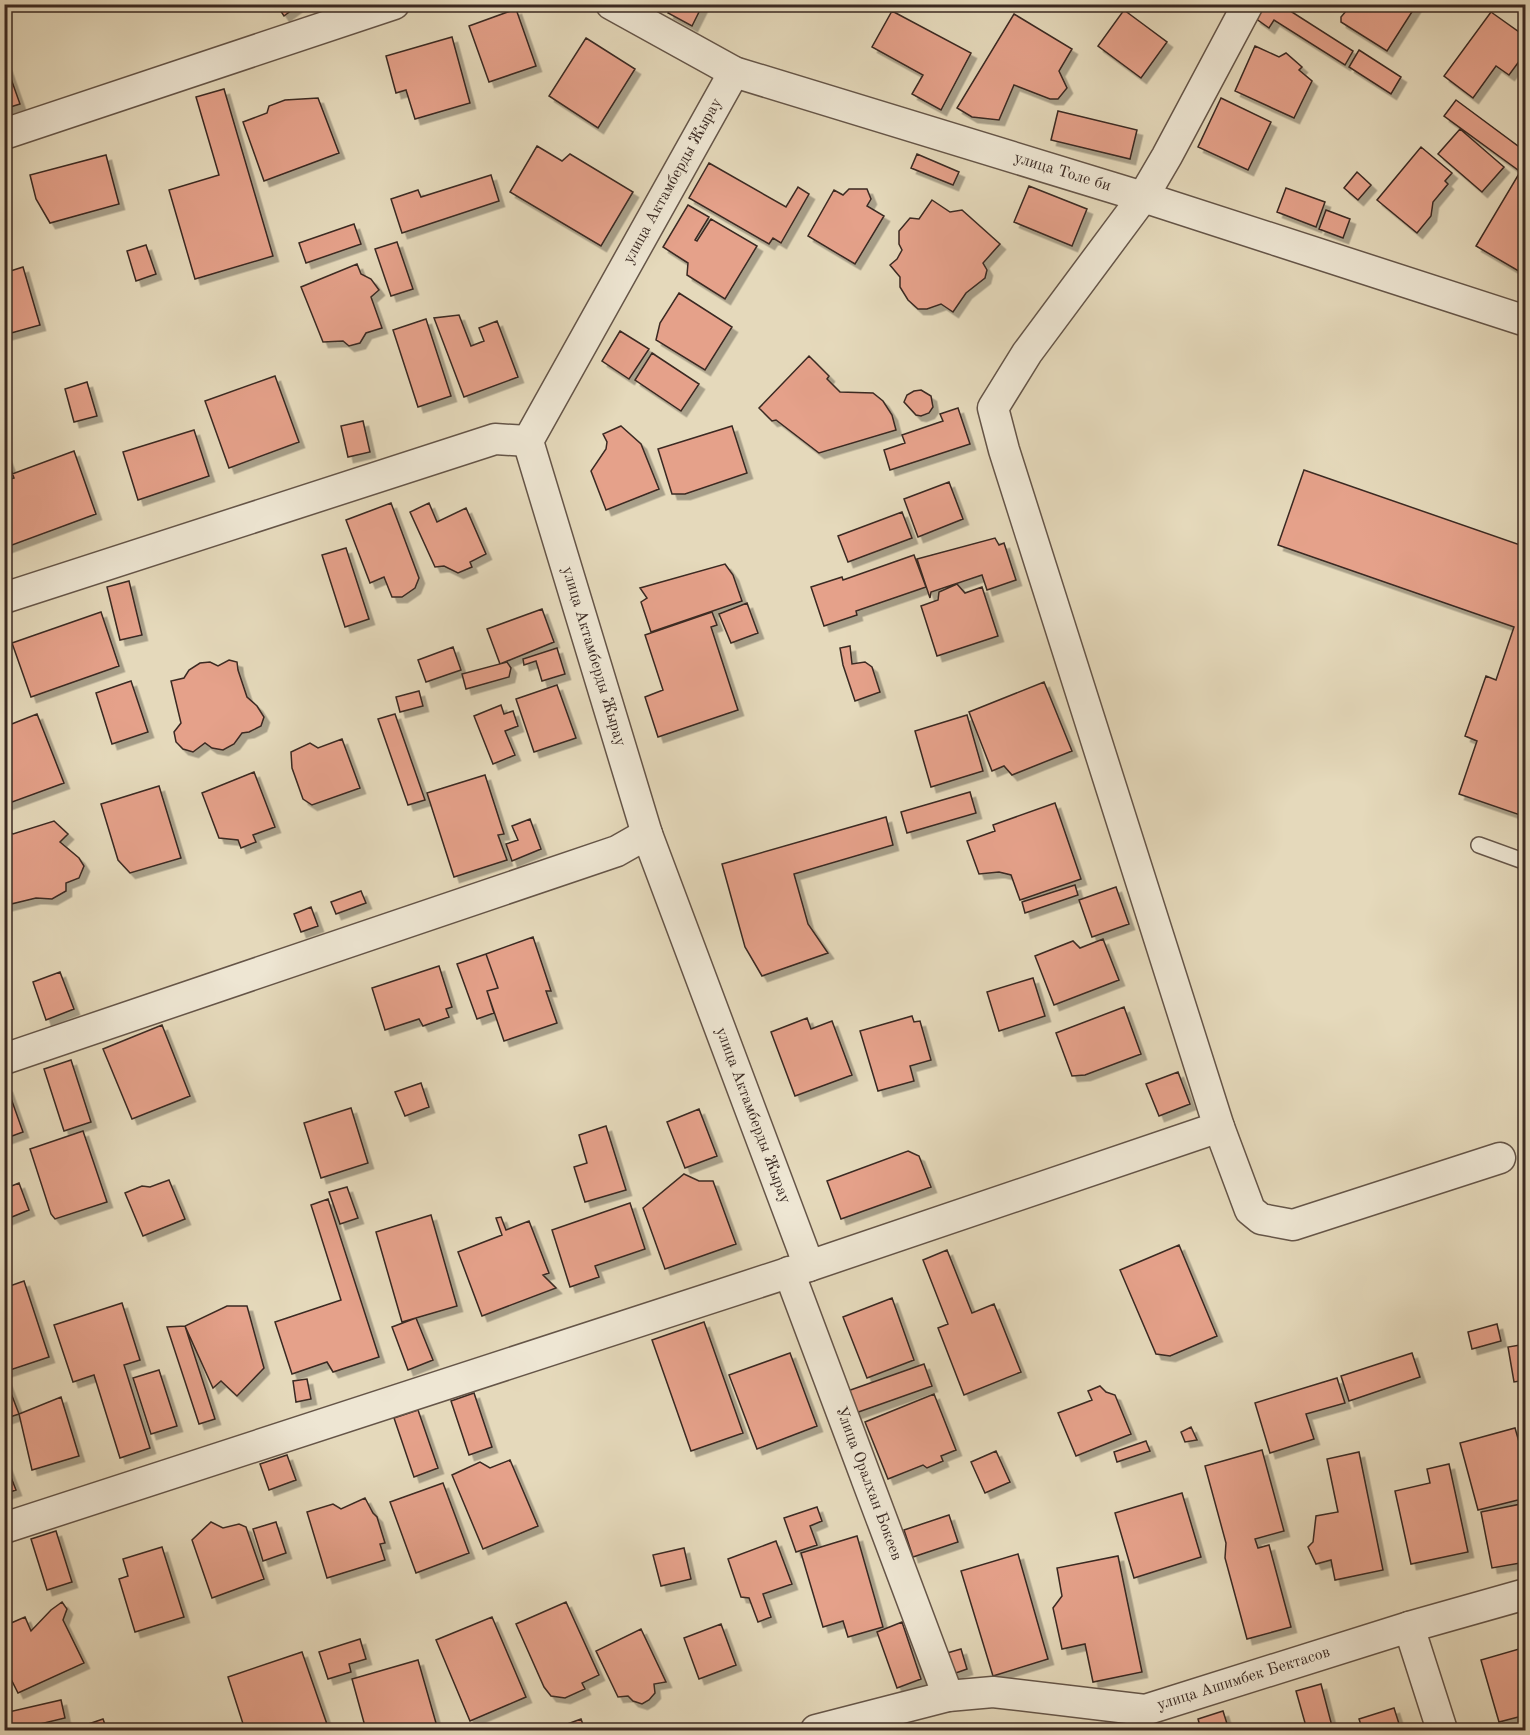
<svg xmlns="http://www.w3.org/2000/svg" width="1530" height="1735" font-family="'Old Standard TT',serif">
	<style>
		.building { fill: #e5a18a; stroke: #3a2922; stroke-width: 1.5; filter: url(#shadow) }
		.lines { fill: none; stroke-linecap: round; stroke-linejoin: round }
		.lane-casing { stroke: #655548; stroke-width: 18 }
		.street-casing { stroke: #655548; stroke-width: 33 }
		.lane { stroke: #eee6d3; stroke-width: 15 }
		.street { stroke: #eee6d3; stroke-width: 30 }
		.labels { text-anchor: middle; dominant-baseline: central; stroke-width: 6; stroke-linejoin: round; paint-order: stroke }
		.street-label { font-size: 16px; fill: #3a2922; stroke: #eee6d3 }
	</style>
	<defs>
		<filter id="shadow"><feDropShadow dx="5.5" dy="5.5" stdDeviation="0" flood-color="#0004"/></filter>
	</defs>
	<rect width="100%" height="100%" fill="#e5d9bb"/>
	<filter id="stains"><feTurbulence type="fractalNoise" baseFrequency=".00333" numOctaves="4"/><feColorMatrix values="0 0 0 0 .2 0 0 0 0 .09 0 0 0 0 .02 0 0 0 .5 -.17"/></filter>
	<radialGradient id="worn" r=".72"><stop offset=".6" stop-color="#630" stop-opacity="0"/><stop offset="1" stop-color="#630" stop-opacity=".3"/></radialGradient>
	<path class="building" d="M276,4H300L284,16Z
		M673,4H703L692,26L668,13Z
		M1263,4H1286L1284,7L1353,51L1345,65L1274,20L1269,28L1255,18Z
		M1352,4H1417L1387,51L1341,22V17Z
		M516,9L536,66L489,82L469,26Z
		M1124,10L1167,42L1141,78L1098,46Z
		M892,11L971,53L941,110L912,94L923,75L872,47Z
		M1491,12L1526,37V52L1509,75L1496,66L1473,98L1444,76Z
		M1014,14L1072,49L1059,71L1067,88L1058,99H1050L1014,85L999,120L972,117L957,108Z
		M452,37L470,103L415,119L406,90L396,93L386,56Z
		M586,38L635,69L598,128L549,96Z
		M1255,46L1279,57L1286,53L1302,67L1299,70L1312,81L1294,118L1235,91Z
		M1359,50L1401,77L1391,94L1349,67Z
		M4,59L20,104L4,109Z
		M224,89L273,256L195,279L169,190L219,175L196,97Z
		M318,98L339,153L264,181L243,122L267,113L269,106L285,100Z
		M1221,98L1271,122L1248,170L1198,147Z
		M1456,100L1526,152V159L1518,170L1444,116Z
		M1058,111L1137,130L1130,159L1051,140Z
		M1460,129L1504,167L1482,192L1438,154Z
		M537,146L562,161L570,154L633,192L601,246L510,192Z
		M1421,147L1452,173L1445,181L1448,184L1433,202L1431,216L1417,233L1377,200Z
		M917,154L959,172L953,185L911,168Z
		M106,155L119,204L50,223L36,199L30,175Z
		M1526,162V267L1522,273L1476,246Z
		M709,163L786,207L798,187L809,194L781,243L773,238L769,244L689,198Z
		M1357,172L1371,185L1358,200L1344,188Z
		M491,175L499,201L402,233L391,199L418,190L421,197Z
		M1029,186L1087,209L1072,246L1014,222Z
		M1286,188L1325,202L1316,227L1277,212Z
		M849,189H867L871,199L867,206L884,216L855,264L808,236L834,190L843,195Z
		M932,200L950,212L962,210L1000,244L983,263L987,270L985,278L966,293L953,312L941,304L927,309H918L908,300L900,287V277L890,265L897,259L902,250L899,244V231L910,218L919,219Z
		M688,205L709,217L695,240L697,241L711,219L757,246L725,299L687,275L688,263L663,247Z
		M1326,210L1350,219L1343,238L1319,229Z
		M354,224L361,244L306,263L299,243Z
		M397,242L413,289L391,296L375,249Z
		M146,245L156,274L136,281L127,251Z
		M357,264L361,274L371,279L379,290L371,297L382,328L366,333L360,343L349,346L343,341L323,342L301,287Z
		M23,267L40,325L4,335V273Z
		M679,293L732,327L705,370L656,340L660,323Z
		M459,315L471,346L484,341L479,328L497,321L518,377L464,397L434,318Z
		M426,319L451,396L418,407L393,330Z
		M620,331L649,349L629,379L602,361Z
		M652,353L699,384L681,411L635,380Z
		M809,356L829,376L827,379L840,392L873,393L883,401L892,415L896,430L819,453L776,420L772,421L759,408Z
		M275,376L299,442L229,468L205,401Z
		M87,382L97,416L74,422L65,389Z
		M921,390L931,396L933,407L929,413L921,416L916,415L904,402L907,395L914,391Z
		M958,408L970,444L890,470L884,450L905,443L902,435L943,421L940,414Z
		M363,421L370,452L348,457L341,426Z
		M621,426L641,444L659,489L606,510L591,471L606,449L607,442L603,434Z
		M732,426L747,473L685,494H672L658,449Z
		M194,430L209,476L138,500L123,452Z
		M4,451L14,478L4,481Z
		M74,451L96,514L4,548V477Z
		M1304,470L1526,547V817L1459,794L1477,741L1465,736L1486,676L1496,680L1514,627L1278,545Z
		M949,482L963,519L918,537L904,499Z
		M391,503L419,578L415,588L402,597H392L384,577L370,583L346,520Z
		M429,503L437,522L466,508L486,554L470,562L472,567L458,573L444,566L435,567L410,512Z
		M902,512L912,538L848,562L838,536Z
		M995,538L999,545L1004,543L1016,580L987,590L982,575L931,592L930,598L917,559Z
		M346,548L369,619L345,627L322,555Z
		M914,555L926,587L856,611L857,615L824,626L811,587L842,577L843,580Z
		M725,564L733,575L742,601L651,632L641,602L647,598L640,588Z
		M129,581L142,635L120,640L107,587Z
		M957,584L965,593L982,587L998,636L937,656L921,606L938,600L939,592Z
		M747,603L758,633L731,643L719,614Z
		M542,609L554,642L500,664L487,629Z
		M101,612L119,666L31,697L12,643Z
		M712,612L717,625L711,627L738,710L658,737L645,697L663,690L645,635Z
		M850,646L852,664L865,662L872,667L880,692L855,701L843,665L840,648Z
		M453,647L461,670L426,682L418,660Z
		M557,648L565,674L542,681L536,661L524,665L523,659Z
		M229,660L237,662L238,670L247,697L257,706L264,717L261,726L249,732L242,733L234,744L223,750L212,748L205,743L193,752L183,749L176,742L174,732L181,723L171,681L184,678L189,670L200,663L210,662L218,666Z
		M507,662L511,668L509,677L466,689L462,674Z
		M131,681L148,732L112,744L96,693Z
		M1044,682L1072,751L1012,775L1004,766L992,771L969,712Z
		M557,685L576,738L534,752L516,699Z
		M419,691L423,706L400,712L396,697Z
		M501,705L504,714L513,711L518,726L505,731L515,755L493,764L474,716Z
		M37,714L64,783L4,805V727Z
		M395,714L425,800L408,805L378,719Z
		M967,715L983,771L931,787L915,731Z
		M342,739L360,788L312,805L303,799L292,768L291,752L310,743L318,748Z
		M254,772L275,827L253,835L256,842L241,848L238,840L219,838L202,793Z
		M485,775L504,834L498,835L507,860L454,877L427,793Z
		M159,786L181,858L130,873L118,860L101,804Z
		M970,792L976,813L907,833L901,812Z
		M1055,803L1081,879L1020,900L1011,875L999,872L979,874L967,841L995,831L993,825Z
		M886,817L893,845L794,874L808,924L828,953L762,976L745,947L722,864Z
		M530,819L541,849L512,861L506,844L518,840L512,826Z
		M54,821L68,834L60,842L79,858L84,866L79,878L66,883V891L52,899L36,898L7,905L4,897V830L6,829L13,834Z
		M1075,885L1078,895L1025,913L1022,902Z
		M1116,887L1129,924L1092,937L1079,900Z
		M361,891L366,903L336,914L331,902Z
		M311,907L318,926L301,932L294,914Z
		M533,937L551,991H546L557,1023L504,1041L487,991L498,988L486,954Z
		M1103,939L1119,980L1054,1005L1035,956L1073,941L1080,948Z
		M486,954L498,988L487,991L494,1013L477,1019L457,964Z
		M439,966L452,1007L446,1009L449,1017L423,1026L419,1019L385,1030L372,988Z
		M60,972L74,1009L46,1020L33,982Z
		M1033,978L1045,1016L999,1031L987,992Z
		M1124,1007L1141,1054L1085,1075L1072,1076L1056,1033Z
		M912,1016L914,1022L920,1021L931,1060L910,1066L914,1081L878,1091L860,1031Z
		M807,1018L811,1029L832,1021L852,1075L795,1096L771,1032Z
		M162,1025L190,1096L132,1119L103,1049Z
		M71,1060L91,1122L64,1131L44,1069Z
		M1178,1072L1190,1104L1159,1116L1146,1084Z
		M421,1083L429,1107L405,1116L395,1092Z
		M7,1087L23,1132L4,1139V1088Z
		M351,1108L368,1163L321,1178L304,1123Z
		M699,1109L717,1156L685,1168L667,1122Z
		M606,1126L626,1190L585,1202L574,1167L587,1163L579,1135Z
		M83,1131L107,1202L55,1219L51,1214L30,1149Z
		M908,1151L919,1156L931,1187L841,1219L827,1181Z
		M684,1174L699,1181H713L736,1244L665,1269L643,1208Z
		M169,1180L185,1219L143,1236L125,1193L142,1186L150,1187Z
		M19,1183L29,1210L7,1219L4,1212V1189Z
		M347,1187L358,1218L340,1224L329,1192Z
		M328,1199L379,1357L333,1372L327,1362L292,1374L275,1322L341,1300L311,1205Z
		M630,1203L645,1249L595,1266L599,1277L570,1287L552,1230Z
		M431,1215L457,1306L402,1322L376,1232Z
		M501,1217L506,1230L529,1221L549,1273L543,1275L556,1288L482,1316L458,1252L502,1235L496,1218Z
		M1179,1245L1217,1336L1170,1356L1156,1354L1120,1270Z
		M947,1250L972,1313L994,1304L1021,1372L964,1395L938,1328L948,1324L923,1260Z
		M24,1281L49,1357L4,1372V1288Z
		M892,1298L914,1360L867,1378L843,1317Z
		M122,1303L140,1360L124,1365L150,1448L120,1458L94,1375L73,1382L54,1325Z
		M227,1306H247L264,1368L237,1396L221,1381L213,1388L185,1326Z
		M416,1318L433,1360L408,1370L392,1327Z
		M704,1322L743,1433L691,1451L652,1340Z
		M1497,1324L1501,1341L1472,1349L1468,1332Z
		M185,1326L215,1419L199,1424L167,1327Z
		M1526,1344V1380L1514,1382L1508,1347Z
		M790,1353L817,1426L757,1449L729,1375Z
		M1412,1353L1420,1377L1349,1401L1341,1376Z
		M924,1364L932,1386L850,1415L842,1393Z
		M159,1370L177,1426L151,1434L133,1378Z
		M4,1375L19,1414L4,1419Z
		M1337,1378L1345,1403L1306,1414L1314,1439L1270,1453L1255,1403Z
		M307,1379L311,1399L296,1402L293,1381Z
		M1100,1386L1106,1392L1115,1395L1131,1434L1076,1456L1058,1413L1092,1400L1088,1391Z
		M474,1393L492,1447L469,1455L451,1401Z
		M934,1394L956,1450L941,1456L943,1461L927,1468L923,1465L888,1479L865,1422Z
		M61,1397L79,1456L32,1470L19,1414Z
		M418,1410L438,1468L414,1477L394,1418Z
		M1191,1427L1197,1440L1185,1442L1181,1432Z
		M1515,1428L1526,1466V1498L1478,1510L1460,1443Z
		M1146,1441L1150,1451L1117,1462L1114,1452Z
		M1262,1450L1284,1531L1255,1539L1258,1548L1269,1545L1291,1627L1247,1639L1225,1558L1226,1543L1205,1466Z
		M996,1451L1010,1482L985,1493L971,1462Z
		M1359,1452L1383,1570L1335,1580L1331,1560L1316,1564L1308,1547L1313,1542L1316,1516L1338,1512L1327,1459Z
		M287,1455L296,1480L269,1490L260,1464Z
		M4,1459L16,1490L4,1494Z
		M510,1460L538,1526L483,1549L452,1475L480,1462L490,1468Z
		M1449,1464L1468,1552L1411,1564L1395,1491L1430,1483L1427,1469Z
		M443,1483L469,1553L416,1573L390,1502Z
		M1182,1493L1201,1557L1134,1578L1115,1513Z
		M365,1498L373,1513L377,1517L385,1543L380,1544L385,1560L327,1578L307,1512L333,1504L341,1509Z
		M1521,1504L1526,1524V1562L1492,1568L1481,1512Z
		M817,1507L822,1521L810,1526L817,1545L796,1552L784,1518Z
		M949,1515L958,1542L913,1557L904,1530Z
		M211,1522L223,1528L239,1524L246,1527L264,1579L212,1598L192,1540Z
		M276,1522L286,1553L263,1561L253,1529Z
		M56,1531L72,1582L47,1590L31,1539Z
		M857,1536L883,1627L848,1637L843,1621L823,1627L801,1553Z
		M776,1541L792,1584L763,1594L771,1617L758,1622L749,1598L741,1597L728,1559Z
		M162,1547L184,1617L135,1632L119,1579L128,1576L123,1559Z
		M684,1548L691,1579L661,1586L653,1555Z
		M1018,1554L1048,1659L993,1676L961,1571Z
		M1118,1556L1142,1672L1093,1682L1085,1644L1062,1649L1053,1608L1062,1596L1057,1568Z
		M62,1602L67,1609L63,1620L84,1663L18,1693L4,1665V1626L25,1617L31,1631L51,1610Z
		M566,1602L599,1675L582,1683L585,1689L565,1698L551,1696L544,1687L516,1624Z
		M492,1617L526,1697L470,1721L436,1640Z
		M902,1622L921,1679L897,1688L877,1632Z
		M721,1624L736,1665L699,1679L684,1638Z
		M641,1629L666,1682L654,1684L655,1693L649,1700L642,1704L633,1701L628,1696L618,1697L596,1651Z
		M360,1639L366,1659L349,1664L351,1672L328,1679L319,1652Z
		M1526,1647V1715L1499,1722L1481,1660Z
		M961,1649L967,1669L953,1674L947,1653Z
		M302,1652L329,1730H245L228,1677Z
		M418,1660L438,1730H366L352,1679Z
		M1321,1684L1333,1730H1307L1296,1691Z
		M61,1700L65,1718L15,1730H5L4,1713Z
		M1394,1708L1401,1730H1354L1362,1728L1359,1719Z
		M1223,1711L1229,1730H1201L1198,1719Z
		M103,1719L107,1730H71Z
		M581,1719L585,1730H551Z"/>
	<g class="lines">
		<g class="lane-casing">
			<path id="lane" d="M1479,845L1526,862"/>
		</g>
		<g class="street-casing">
			<g id="street">
				<path id="s1" d="M611,4L734,72L1143,197L1526,321"/>
				<path d="M1248,4L1167,156L1143,197L1027,353L993,408L1004,450L1219,1127L1250,1210L1261,1219L1293,1225L1500,1158"/>
				<path id="s2" d="M734,72L528,441L647,834L809,1266"/>
				<path d="M4,134L394,4"/>
				<path d="M4,598L495,439L528,441"/>
				<path d="M4,1059L617,851L647,834"/>
				<path id="s3" d="M789,1272L948,1696"/>
				<path d="M4,1528L809,1266L1219,1127"/>
				<path d="M1409,1627L1442,1730"/>
				<path id="s4" d="M816,1730L948,1696L993,1692L1145,1710L1409,1627L1526,1594"/>
			</g>
		</g>
		<use href="#lane" class="lane"/>
		<use href="#street" class="street"/>
	</g>
	<g class="labels">
		<g class="street-label">
			<text stroke="none"><textPath href="#s1" startOffset="484">улица Толе би</textPath></text>
			<text transform="translate(673 181) rotate(-61)">улица Актамберды Жырау</text>
			<text stroke="none"><textPath href="#s2" startOffset="648">улица Актамберды Жырау</textPath></text>
			<text stroke="none"><textPath href="#s2" startOffset="1134">улица Актамберды Жырау</textPath></text>
			<text stroke="none"><textPath href="#s3" startOffset="226">Улица Оралхан Бокеев</textPath></text>
			<text stroke="none"><textPath href="#s4" startOffset="438">улица Ашимбек Бектасов</textPath></text>
		</g>
	</g>
	<rect width="1530" height="1735" fill="none" stroke="#e5d9bb" stroke-width="24"/>
	<rect x="6" y="6" width="1518" height="1723" fill="none" stroke="#3a2922" stroke-width="3"/>
	<rect x="12" y="12" width="1506" height="1711" fill="none" stroke="#3a2922" stroke-width="1.5"/>
	<rect width="100%" height="100%" filter="url(#stains)"/>
	<rect width="100%" height="100%" fill="url(#worn)"/>
</svg>
